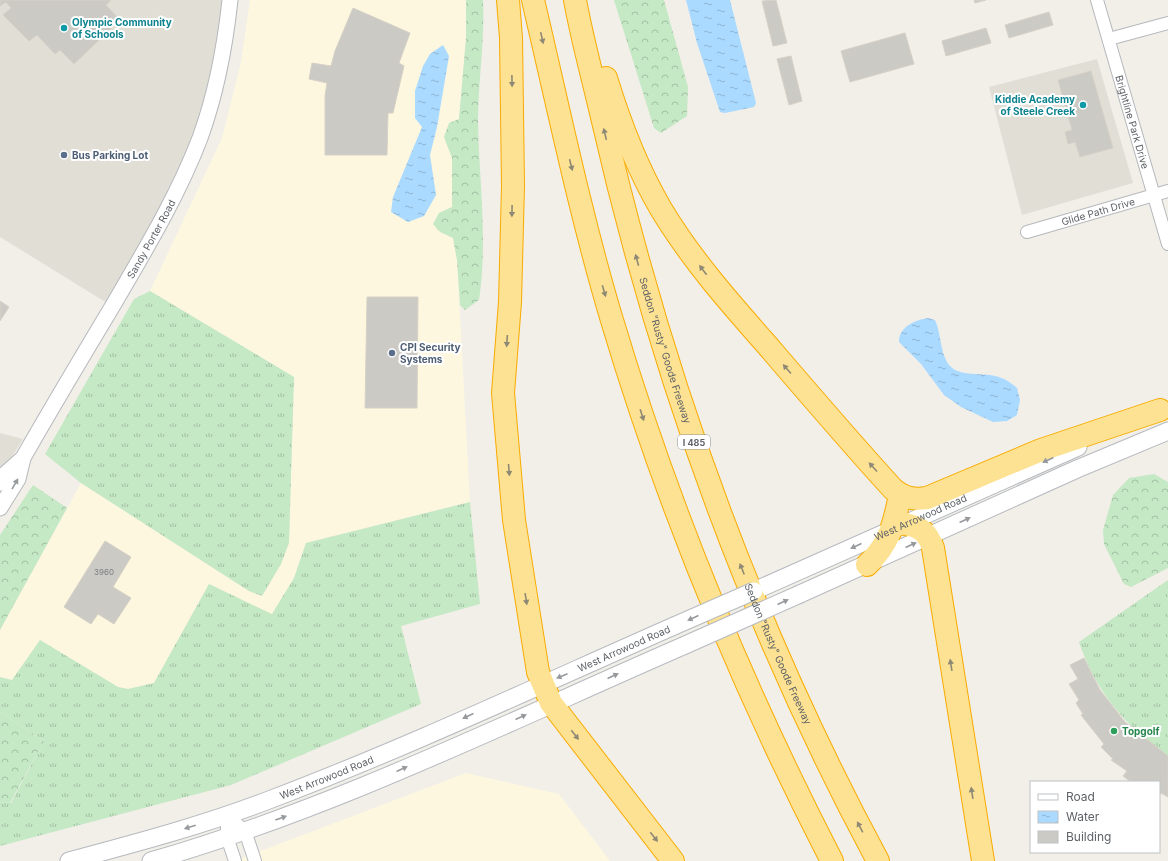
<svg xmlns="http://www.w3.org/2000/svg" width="1168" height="861" font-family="Inter,sans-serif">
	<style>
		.commercial { fill: #fef7e0 }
		.education { fill: #e1ded6 }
		.grass { fill: url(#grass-tufts) }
		.forest { fill: url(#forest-crowns) }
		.water { fill: url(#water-ripples) }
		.building { fill: #cccac5; stroke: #d6d1c6 }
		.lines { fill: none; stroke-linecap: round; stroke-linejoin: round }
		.minor-casing { stroke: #b5b8bc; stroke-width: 14 }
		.tertiary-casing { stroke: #b5b8bc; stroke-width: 17 }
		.secondary-casing { stroke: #b6babf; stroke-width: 19 }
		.motorway-casing { stroke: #f9ab00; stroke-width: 24 }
		.minor { stroke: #fff; stroke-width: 12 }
		.tertiary { stroke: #fff; stroke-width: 15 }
		.secondary { stroke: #fff; stroke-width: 17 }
		.motorway { stroke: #fde293; stroke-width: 22 }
		.secondary-bridge-casing { stroke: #b6babf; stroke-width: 19; stroke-linecap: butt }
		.secondary-bridge { stroke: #fff; stroke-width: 17 }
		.oneway { fill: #8e8975 }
		.oneway2 { fill: #979a9d }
		.culture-dot { fill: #0f9aa8; stroke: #fff; stroke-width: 1.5 }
		.service-dot { fill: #5c6f8a; stroke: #fff; stroke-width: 1.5 }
		.leisure-dot { fill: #2e9e5b; stroke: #fff; stroke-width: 1.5 }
		.labels { text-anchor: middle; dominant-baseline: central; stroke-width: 4; stroke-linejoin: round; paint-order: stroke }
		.number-label { font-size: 8px; fill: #7a7d7f }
		.shield { fill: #fff; stroke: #8f9295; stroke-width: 1 }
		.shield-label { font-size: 9px; font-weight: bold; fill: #5f6368 }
		.culture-label { font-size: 10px; font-weight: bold; fill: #0d838f; stroke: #fff; text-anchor: start }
		.street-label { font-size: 10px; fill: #5f6368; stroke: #fff }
		.service-label { font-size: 10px; font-weight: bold; fill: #4e5e75; stroke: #fff; text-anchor: start }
		.leisure-label { font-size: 10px; font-weight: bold; fill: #27864d; stroke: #fff; text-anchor: start }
	</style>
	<defs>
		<pattern id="grass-tufts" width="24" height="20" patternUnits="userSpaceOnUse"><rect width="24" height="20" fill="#c5e8c5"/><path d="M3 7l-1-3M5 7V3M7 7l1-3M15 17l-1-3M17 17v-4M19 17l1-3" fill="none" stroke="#a3c0a4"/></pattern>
		<pattern id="forest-crowns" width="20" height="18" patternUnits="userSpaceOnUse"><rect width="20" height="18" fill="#c5e8c5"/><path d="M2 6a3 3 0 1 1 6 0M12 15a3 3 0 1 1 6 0" fill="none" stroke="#a3c0a4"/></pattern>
		<pattern id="water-ripples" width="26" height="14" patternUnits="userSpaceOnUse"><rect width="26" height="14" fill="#aadaff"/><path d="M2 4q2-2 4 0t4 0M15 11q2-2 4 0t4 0" fill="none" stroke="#8eb4d2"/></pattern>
	</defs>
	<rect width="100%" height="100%" fill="#f1efe8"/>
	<path class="commercial" d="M250,0H466V38L459,120L444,137L452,158V207L439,213L440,232L453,238L457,260L470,502L306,543L294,578L272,615L209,584L154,683L128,689L118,687L40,640L12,680L0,677V630L81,483L249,591L262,596L281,564L289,543L294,377L150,291L222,138L241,62Z
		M466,773L559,794L610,861H234Z"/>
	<path class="education" d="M0,0H223V24L204,106L179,176L107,303L0,237Z
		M1097,59L1133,183L1022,215L989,87Z
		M0,433L23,439L0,476Z"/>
	<path class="grass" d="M150,291L294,377L289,543L281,564L262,596L249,591L81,483L45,454L134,299Z
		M470,502L480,604L401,626L421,704L231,785L0,846V802L11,803L44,741L0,712V677L12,680L40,640L118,687L128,689L154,683L209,584L272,614L294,578L306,543Z
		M1168,580V756C1125,726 1096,692 1079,642Z"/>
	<path class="forest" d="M466,0H483C485,41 478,81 478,121C479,180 488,241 479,300L465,310L460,305L457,260L453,238L440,232L433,224L439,213L452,207V158L444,137L449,123L459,119L466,38Z
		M614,0H664L688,87L687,116L661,133L654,128Z
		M1154,474L1168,482V568L1131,587L1124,584L1104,544L1103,530L1113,495L1129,478Z
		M33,485L67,508L0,630V535Z
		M0,712L44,741L10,803L0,802Z"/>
	<path class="water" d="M686,0H730L756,103L754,107L725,113L720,112L697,43Z
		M443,45L449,56L437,127L430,155L436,195L424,216L408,222L391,212L393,197L422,127L415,118V91L423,66L430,54Z
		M928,318L935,320C941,333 940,350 947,362C956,378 980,372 995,376C1004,378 1010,382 1017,388L1020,400L1017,415L1007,421L993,422L961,407L944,395L921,364L899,342C899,326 916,320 928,318Z"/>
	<path class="building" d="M0,0H111L106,5L120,20L74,64L60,50L55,54L37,35L29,41L3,15L11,8L6,2L0,6Z
		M776,0L787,43L773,46L762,1Z
		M974,0H986L975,3Z
		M353,8L410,33L399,63L404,66L393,113H388L387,155H325V96L327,83L309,79L312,63L331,66L335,51Z
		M1049,12L1053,25L1009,38L1005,25Z
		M986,28L991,43L946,56L942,41Z
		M905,33L914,64L850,82L841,51Z
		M791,56L802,101L789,105L777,59Z
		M1091,71L1113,148L1080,157L1075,142L1068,144L1065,132L1072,130L1058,80Z
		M367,297H418L417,408H365Z
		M0,301L9,307L0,321Z
		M105,541L131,557L113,587L131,598L114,624L98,614L91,624L64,607Z
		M1084,658L1100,690L1125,722L1168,756V797L1161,793L1159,795V782H1131L1123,776L1127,771L1111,760L1113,759L1101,747L1104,744L1081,715L1083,714L1076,703L1079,700L1069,684L1078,679L1070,665Z"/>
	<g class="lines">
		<g class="minor-casing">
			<g id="minor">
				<path id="s1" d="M1097,0L1168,244"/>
				<path d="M1109,39L1168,23"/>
				<path id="s2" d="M1027,232L1168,191"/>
				<path d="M227,815L245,831L255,861"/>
				<path d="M227,815V837L235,861"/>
			</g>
		</g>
		<g class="tertiary-casing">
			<g id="tertiary">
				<path id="s3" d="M0,483L6,473L23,458C52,407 82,357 112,307C144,252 177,198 200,138C216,94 225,47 230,0"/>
				<path d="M0,508L18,479L23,458"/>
			</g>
		</g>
		<g class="secondary-casing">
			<g id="secondary">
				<path id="s4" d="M754,591L1078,447"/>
				<path d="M800,594L1077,469L1168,431"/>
				<path id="s5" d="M69,861C136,843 204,825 269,800C406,748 540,685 674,626"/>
				<path d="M151,861C335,808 508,722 683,646"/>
			</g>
		</g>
		<g class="motorway-casing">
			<g id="motorway">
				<path d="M508,0L511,38L513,186L510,302L503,393L514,520L538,672L551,703L673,861"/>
				<path d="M533,0C558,106 580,213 611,317C667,505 742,687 832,861"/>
				<path id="s6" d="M575,0C582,39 593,78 602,117C661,376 752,627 878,861"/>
				<path d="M606,78C620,124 637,168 661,209C691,259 729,302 767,345C809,394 850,442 893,489C904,498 913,500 927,498L1041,450L1160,410"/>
				<path d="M905,524C921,527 928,533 933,548L983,861"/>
				<path d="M867,565C890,543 894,524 900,495"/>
			</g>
		</g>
		<use href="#minor" class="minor"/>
		<use href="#tertiary" class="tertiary"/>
		<use href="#secondary" class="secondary"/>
		<use href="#motorway" class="motorway"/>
		<g class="secondary-bridge-casing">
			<path id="secondary-bridge" d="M674,626L754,591
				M683,646L800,594"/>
		</g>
		<use href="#secondary-bridge" class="secondary-bridge"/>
	</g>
	<defs><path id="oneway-solid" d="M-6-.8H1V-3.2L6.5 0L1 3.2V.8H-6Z"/></defs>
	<g class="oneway">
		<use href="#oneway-solid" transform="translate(542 38) rotate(77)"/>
		<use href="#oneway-solid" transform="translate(512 81) rotate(89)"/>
		<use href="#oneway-solid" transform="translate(605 134) rotate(-103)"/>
		<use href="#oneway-solid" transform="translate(571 165) rotate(76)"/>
		<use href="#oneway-solid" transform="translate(512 211) rotate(91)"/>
		<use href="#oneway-solid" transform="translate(637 260) rotate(-105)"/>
		<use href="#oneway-solid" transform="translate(703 270) rotate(-127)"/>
		<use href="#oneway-solid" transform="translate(604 291) rotate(74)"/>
		<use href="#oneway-solid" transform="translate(507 341) rotate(94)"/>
		<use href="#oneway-solid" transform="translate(787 369) rotate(-131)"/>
		<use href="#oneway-solid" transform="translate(642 415) rotate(72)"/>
		<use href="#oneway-solid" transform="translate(873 467) rotate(-132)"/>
		<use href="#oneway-solid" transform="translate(509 470) rotate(85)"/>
		<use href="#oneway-solid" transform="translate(742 569) rotate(-112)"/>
		<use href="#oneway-solid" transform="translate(526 599) rotate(81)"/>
		<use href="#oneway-solid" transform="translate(951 665) rotate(-99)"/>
		<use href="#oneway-solid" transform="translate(575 735) rotate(52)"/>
		<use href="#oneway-solid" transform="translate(972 793) rotate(-99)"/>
		<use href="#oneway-solid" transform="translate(860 827) rotate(-118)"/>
		<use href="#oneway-solid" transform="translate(654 837) rotate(52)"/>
	</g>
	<g class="oneway2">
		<use href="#oneway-solid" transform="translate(1048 460) rotate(156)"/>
		<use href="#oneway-solid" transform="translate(15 484) rotate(-60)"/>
		<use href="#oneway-solid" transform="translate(965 520) rotate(-25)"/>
		<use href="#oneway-solid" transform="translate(911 545) rotate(-25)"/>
		<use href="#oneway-solid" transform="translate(856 546) rotate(156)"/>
		<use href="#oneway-solid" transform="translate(783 602) rotate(-24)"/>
		<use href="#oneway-solid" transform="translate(693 618) rotate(156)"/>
		<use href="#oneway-solid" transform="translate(562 676) rotate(157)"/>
		<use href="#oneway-solid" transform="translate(613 676) rotate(-24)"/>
		<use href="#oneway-solid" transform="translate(468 716) rotate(156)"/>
		<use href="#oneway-solid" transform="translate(521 717) rotate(-24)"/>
		<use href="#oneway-solid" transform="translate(402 769) rotate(-24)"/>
		<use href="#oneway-solid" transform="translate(281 818) rotate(-20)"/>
		<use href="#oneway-solid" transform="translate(190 827) rotate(163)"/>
	</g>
	<g class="culture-dot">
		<circle cx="64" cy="28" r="4"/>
		<circle cx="1083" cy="105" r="4"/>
	</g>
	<g class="service-dot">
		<circle cx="64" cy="155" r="4"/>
		<circle cx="392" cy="353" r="4"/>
	</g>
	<circle class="leisure-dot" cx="1114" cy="731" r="4"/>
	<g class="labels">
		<g class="number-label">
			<text x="104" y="572">3960</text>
		</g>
		<rect class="shield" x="678" y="435" width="32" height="14" rx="3"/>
		<g class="shield-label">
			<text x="694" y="442">I 485</text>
		</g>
		<g class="culture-label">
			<text x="72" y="22">Olympic Community<tspan x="72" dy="12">of Schools</tspan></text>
			<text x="1075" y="99" text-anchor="end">Kiddie Academy<tspan x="1075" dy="12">of Steele Creek</tspan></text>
		</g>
		<g class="street-label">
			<text stroke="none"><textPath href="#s1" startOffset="127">Brightline Park Drive</textPath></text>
			<text stroke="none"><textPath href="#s2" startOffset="74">Glide Path Drive</textPath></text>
			<text stroke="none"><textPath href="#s3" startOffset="288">Sandy Porter Road</textPath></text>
			<text stroke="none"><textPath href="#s6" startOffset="362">Seddon "Rusty" Goode Freeway</textPath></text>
			<text stroke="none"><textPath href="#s4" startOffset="182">West Arrowood Road</textPath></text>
			<text stroke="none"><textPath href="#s5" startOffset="595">West Arrowood Road</textPath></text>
			<text stroke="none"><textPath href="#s6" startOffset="686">Seddon "Rusty" Goode Freeway</textPath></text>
			<text stroke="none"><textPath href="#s5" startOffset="271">West Arrowood Road</textPath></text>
		</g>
		<g class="service-label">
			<text x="72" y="155">Bus Parking Lot</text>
			<text x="400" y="347">CPI Security<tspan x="400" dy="12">Systems</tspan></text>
		</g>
		<g class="leisure-label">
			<text x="1122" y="731">Topgolf</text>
		</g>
	</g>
	<rect x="1030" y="781" width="130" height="72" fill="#ffffff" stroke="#bfc1c3"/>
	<rect x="1038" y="794" width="20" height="6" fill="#ffffff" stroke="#bfc1c3"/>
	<text x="1066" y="801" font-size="12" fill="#5f6368">Road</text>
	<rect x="1038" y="811" width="20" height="12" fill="url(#water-ripples)" stroke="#bfc1c3"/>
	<text x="1066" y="821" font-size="12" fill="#5f6368">Water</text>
	<rect x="1038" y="831" width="20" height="12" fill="#cccac5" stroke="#bfc1c3"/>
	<text x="1066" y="841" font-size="12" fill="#5f6368">Building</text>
</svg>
